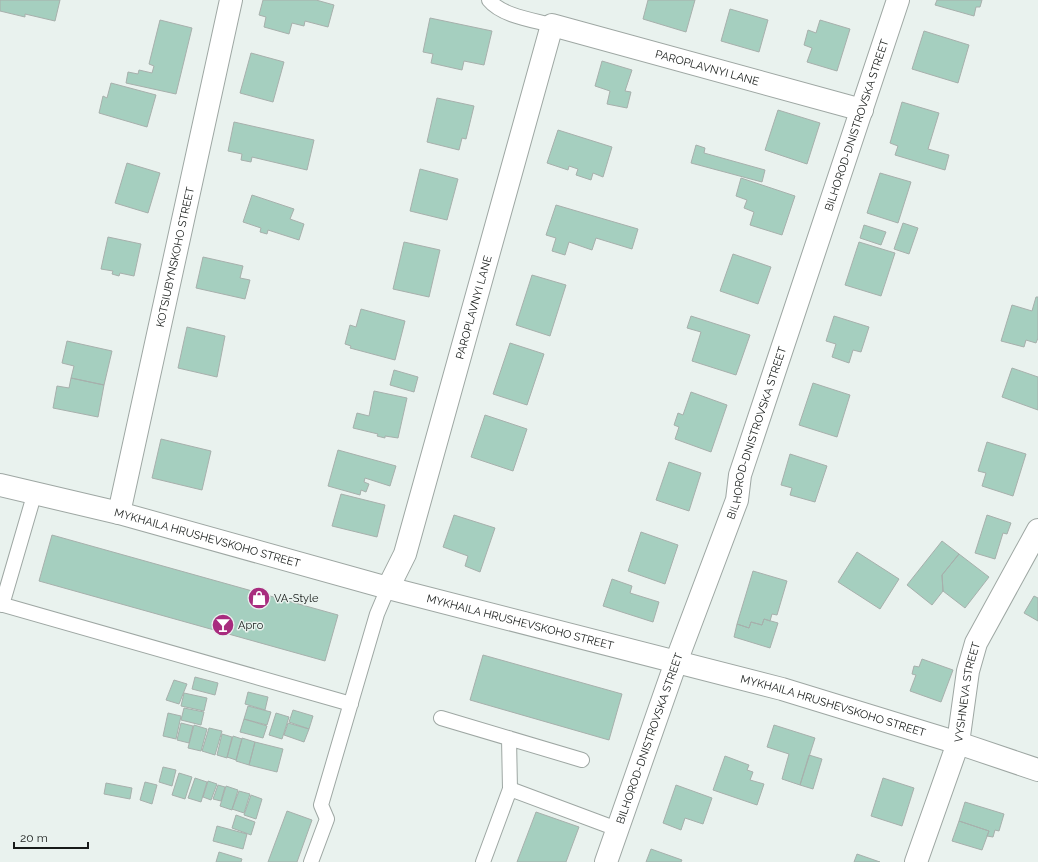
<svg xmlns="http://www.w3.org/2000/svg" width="1038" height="862" font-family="Raleway,sans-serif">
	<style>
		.building { fill: #a5cfbf; stroke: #a7b0ac }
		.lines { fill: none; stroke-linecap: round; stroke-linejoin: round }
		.lane-casing { stroke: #9ea7a3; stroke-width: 16 }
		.street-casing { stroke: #9ea7a3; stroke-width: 24 }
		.secondary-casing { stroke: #9ea7a3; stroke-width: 24 }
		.lane { stroke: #fff; stroke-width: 14 }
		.street { stroke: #fff; stroke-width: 22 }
		.secondary { stroke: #fff; stroke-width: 22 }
		.labels { text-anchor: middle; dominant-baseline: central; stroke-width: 3; stroke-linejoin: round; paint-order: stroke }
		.street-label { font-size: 11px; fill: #171b19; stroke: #e9f2ee }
		.poi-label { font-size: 11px; fill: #171b19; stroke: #e9f2ee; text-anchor: start }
	</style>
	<rect width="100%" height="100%" fill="#e9f2ee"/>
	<path class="building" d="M0,0H60L55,21L25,14V17L0,11Z
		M263,0H316L334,5L328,27L305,21L304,26L292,23L289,34L264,27L266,17L259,15Z
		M648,0H695L686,32L643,19Z
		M937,0H982L980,7H976L974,16L935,5Z
		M730,9L768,20L759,52L721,41Z
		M430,18L492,31L484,65L464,61L462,70L431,63L433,54L423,52Z
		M160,20L192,28L176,94L126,83L128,72L138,74L139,70L152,73L154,66L149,64Z
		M820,20L850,29L837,71L807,62L812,48L804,45L808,30L816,33Z
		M924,31L969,45L958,83L912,69Z
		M251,53L284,62L273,102L240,93Z
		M602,61L632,70L625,91L631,92L627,108L607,104L610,91L595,86Z
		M111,83L156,95L147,127L99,113L103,96L107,98Z
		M437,98L474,106L466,139L462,138L459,150L427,142Z
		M902,102L939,113L928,149L949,155L945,170L895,155L898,146L890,143Z
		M778,110L820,123L807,164L765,150Z
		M234,122L314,140L307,170L252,157L251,162L241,160L242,154L228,151Z
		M558,130L612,147L603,177L593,173L591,180L576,175L578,169L569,166L568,170L547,163Z
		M696,145L705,148L704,153L765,170L762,182L691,163Z
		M127,163L160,173L148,213L115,203Z
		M420,169L458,179L447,220L410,211Z
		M880,173L911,182L898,223L867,213Z
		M741,178L795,196L782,235L750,225L754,212L744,208L747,200L736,196Z
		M252,195L294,209L290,219L304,224L299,240L268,230L267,234L260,232L261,228L243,222Z
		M556,205L638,229L632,249L596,238L592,250L569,242L565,255L552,251L556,238L546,235Z
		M903,223L918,228L909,254L894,249Z
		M864,225L886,232L881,245L860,238Z
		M108,237L141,244L134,276L120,273L119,276L112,274L113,271L101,269Z
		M404,242L440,250L429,297L393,289Z
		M859,242L895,253L881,296L845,285Z
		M733,254L771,267L758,304L720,291Z
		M203,257L243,266L240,278L250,280L245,299L196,288Z
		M532,275L566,285L550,336L516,325Z
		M1036,297H1038V338L1036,343L1026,340L1024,347L1001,341L1012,305L1032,311Z
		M361,309L405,321L395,360L350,348L351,346L345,344L350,325L356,327Z
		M691,316L750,335L736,375L692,361L701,332L687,328Z
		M834,316L869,327L861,352L853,350L849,363L832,357L836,344L826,341Z
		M187,327L225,336L217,377L178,368Z
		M67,341L112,351L104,385L71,378L74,366L62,363Z
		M510,343L544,354L527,405L493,394Z
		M1012,368L1038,377V410L1002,397Z
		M394,370L418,377L414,392L390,385Z
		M71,378L104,385L98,417L53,408L57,386L69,388Z
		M813,383L850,395L837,437L799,425Z
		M374,391L407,398L398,438L385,436V438L377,436L378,434L353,428L357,413L369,416Z
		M691,392L727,405L711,452L675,439L679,427L674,425L678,413L683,415Z
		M485,415L527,429L513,471L471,457Z
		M161,439L211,451L202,490L152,478Z
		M987,442L1026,454L1013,496L982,486L986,473L978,471Z
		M338,450L396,466L390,486L365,478L364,482L369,484L366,492L361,490L360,495L328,486Z
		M790,454L827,466L815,502L790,495L792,488L781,485Z
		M669,462L701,473L689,511L656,500Z
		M341,494L385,505L377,537L332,526Z
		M454,515L495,528L480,572L465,566L468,556L443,547Z
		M987,515L1011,523L1007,534L1003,533L995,559L975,553Z
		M641,532L678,545L665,584L628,571Z
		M52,535L338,615L325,661L39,581Z
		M942,541L959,554L942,575L943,591L932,605L907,585Z
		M857,552L899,579L880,609L838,582Z
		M959,554L989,577L965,608L943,591L942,575Z
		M753,571L787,581L777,615L772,614L770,621L764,619L762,625L751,622L749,628L737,624Z
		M612,579L632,586L630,593L659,602L653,622L603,606Z
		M1034,596L1038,598V621L1024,613Z
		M764,619L778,623L770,648L734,637L737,624L749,628L751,622L762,625Z
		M483,655L622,694L609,740L470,700Z
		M922,659L953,670L941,702L910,691L916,675L912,674L914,666L919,667Z
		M195,677L218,683L215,695L192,689Z
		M174,680L187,684L179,704L166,700Z
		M248,692L268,697L265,710L245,704Z
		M184,693L207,698L204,711L181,706Z
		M248,706L271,712L267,725L244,719Z
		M184,708L204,712L201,725L181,720Z
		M293,710L313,716L309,729L289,722Z
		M168,713L181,716L176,739L163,736Z
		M276,713L289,717L282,739L269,735Z
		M244,719L267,726L263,738L240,732Z
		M181,723L193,726L189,743L177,740Z
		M288,723L309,729L304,742L284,735Z
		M194,725L207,729L201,751L188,748Z
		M774,725L815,738L800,785L782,779L789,754L767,747Z
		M209,728L222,731L215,755L202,751Z
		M222,734L232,737L227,758L217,755Z
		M233,736L242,739L236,760L227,757Z
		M242,738L255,742L249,765L236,761Z
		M255,742L283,749L277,772L249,765Z
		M809,755L822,759L813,789L800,785Z
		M725,756L749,765L747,770L753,772L750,780L764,784L757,805L713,790Z
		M163,767L176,770L172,786L159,782Z
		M179,773L192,777L185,799L172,795Z
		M195,778L207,782L201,802L188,798Z
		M883,778L914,788L902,826L871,816Z
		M208,781L217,784L211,800L203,797Z
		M145,782L157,785L152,804L140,800Z
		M106,783L132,788L130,799L104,794Z
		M218,785L225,787L221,801L213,799Z
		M676,785L712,798L703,824L685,818L681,830L663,823Z
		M226,786L238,790L232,810L220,806Z
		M239,791L250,794L244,813L232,809Z
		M251,795L262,799L256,819L244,815Z
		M965,802L1004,814L999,831L995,830L993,837L987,836L989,831L959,821Z
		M287,811L312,820L297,862H268Z
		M536,812L579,827L566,862H517Z
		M236,815L255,822L251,835L232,828Z
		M959,821L989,831L982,850L952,841Z
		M217,826L247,834L243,849L213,841Z
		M651,849L682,860L681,862H646Z
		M219,852L242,859L241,862H216Z
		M857,854L880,862H854Z"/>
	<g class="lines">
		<g class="lane-casing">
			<path id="lane" d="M489,0C502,16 533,20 552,25
				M0,604L351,704
				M2,605L35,492
				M441,718L582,760
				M509,738L510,789
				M311,862L327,819L321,805L377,614L388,588
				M483,862L510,789L617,829"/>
		</g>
		<g class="street-casing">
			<g id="street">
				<path id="s1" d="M119,513L231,0"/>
				<path id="s2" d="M388,588L405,554L552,25L862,110"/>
				<path id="s3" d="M606,862L676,662L737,500L740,475L898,0"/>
				<path id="s4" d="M916,862L958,743L968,671L976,643L1038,530"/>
			</g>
		</g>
		<g class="secondary-casing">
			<g id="secondary">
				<path id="s5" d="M0,485L119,513L388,588L782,689L958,743L1038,770"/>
			</g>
		</g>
		<use href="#lane" class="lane"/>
		<use href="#street" class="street"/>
		<use href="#secondary" class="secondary"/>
	</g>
	<defs>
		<g id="shop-disc" transform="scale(1.15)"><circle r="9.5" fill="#a82c7e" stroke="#e9f2ee"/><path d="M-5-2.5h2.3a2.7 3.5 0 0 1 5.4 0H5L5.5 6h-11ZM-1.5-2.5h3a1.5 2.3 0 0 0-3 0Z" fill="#fff"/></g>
		<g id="bar-disc" transform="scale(1.15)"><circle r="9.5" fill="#a82c7e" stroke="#e9f2ee"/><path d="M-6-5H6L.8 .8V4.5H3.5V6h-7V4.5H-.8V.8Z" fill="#fff"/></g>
	</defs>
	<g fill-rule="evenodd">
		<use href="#shop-disc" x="259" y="598"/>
		<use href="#bar-disc" x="223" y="625"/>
	</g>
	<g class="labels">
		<g class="street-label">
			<text stroke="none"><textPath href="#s2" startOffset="748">PAROPLAVNYI LANE</textPath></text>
			<text stroke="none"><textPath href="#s3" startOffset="779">BILHOROD-DNISTROVSKA STREET</textPath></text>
			<text stroke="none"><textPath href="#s1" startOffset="262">KOTSIUBYNSKOHO STREET</textPath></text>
			<text stroke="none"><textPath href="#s2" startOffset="294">PAROPLAVNYI LANE</textPath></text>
			<text stroke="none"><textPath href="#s3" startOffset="455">BILHOROD-DNISTROVSKA STREET</textPath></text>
			<text stroke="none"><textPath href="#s5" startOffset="214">MYKHAILA HRUSHEVSKOHO STREET</textPath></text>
			<text stroke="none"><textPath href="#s5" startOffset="538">MYKHAILA HRUSHEVSKOHO STREET</textPath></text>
			<text stroke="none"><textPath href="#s4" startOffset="178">VYSHNEVA STREET</textPath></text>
			<text stroke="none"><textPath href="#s5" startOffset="862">MYKHAILA HRUSHEVSKOHO STREET</textPath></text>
			<text stroke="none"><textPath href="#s3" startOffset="131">BILHOROD-DNISTROVSKA STREET</textPath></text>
		</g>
		<g class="poi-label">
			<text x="274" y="598">VA-Style</text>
			<text x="238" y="625">Арго</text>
		</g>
	</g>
	<path d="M14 842v6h74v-6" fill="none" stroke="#171b19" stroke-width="2"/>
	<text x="20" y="842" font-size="12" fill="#171b19" stroke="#e9f2ee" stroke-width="3" paint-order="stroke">20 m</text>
</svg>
